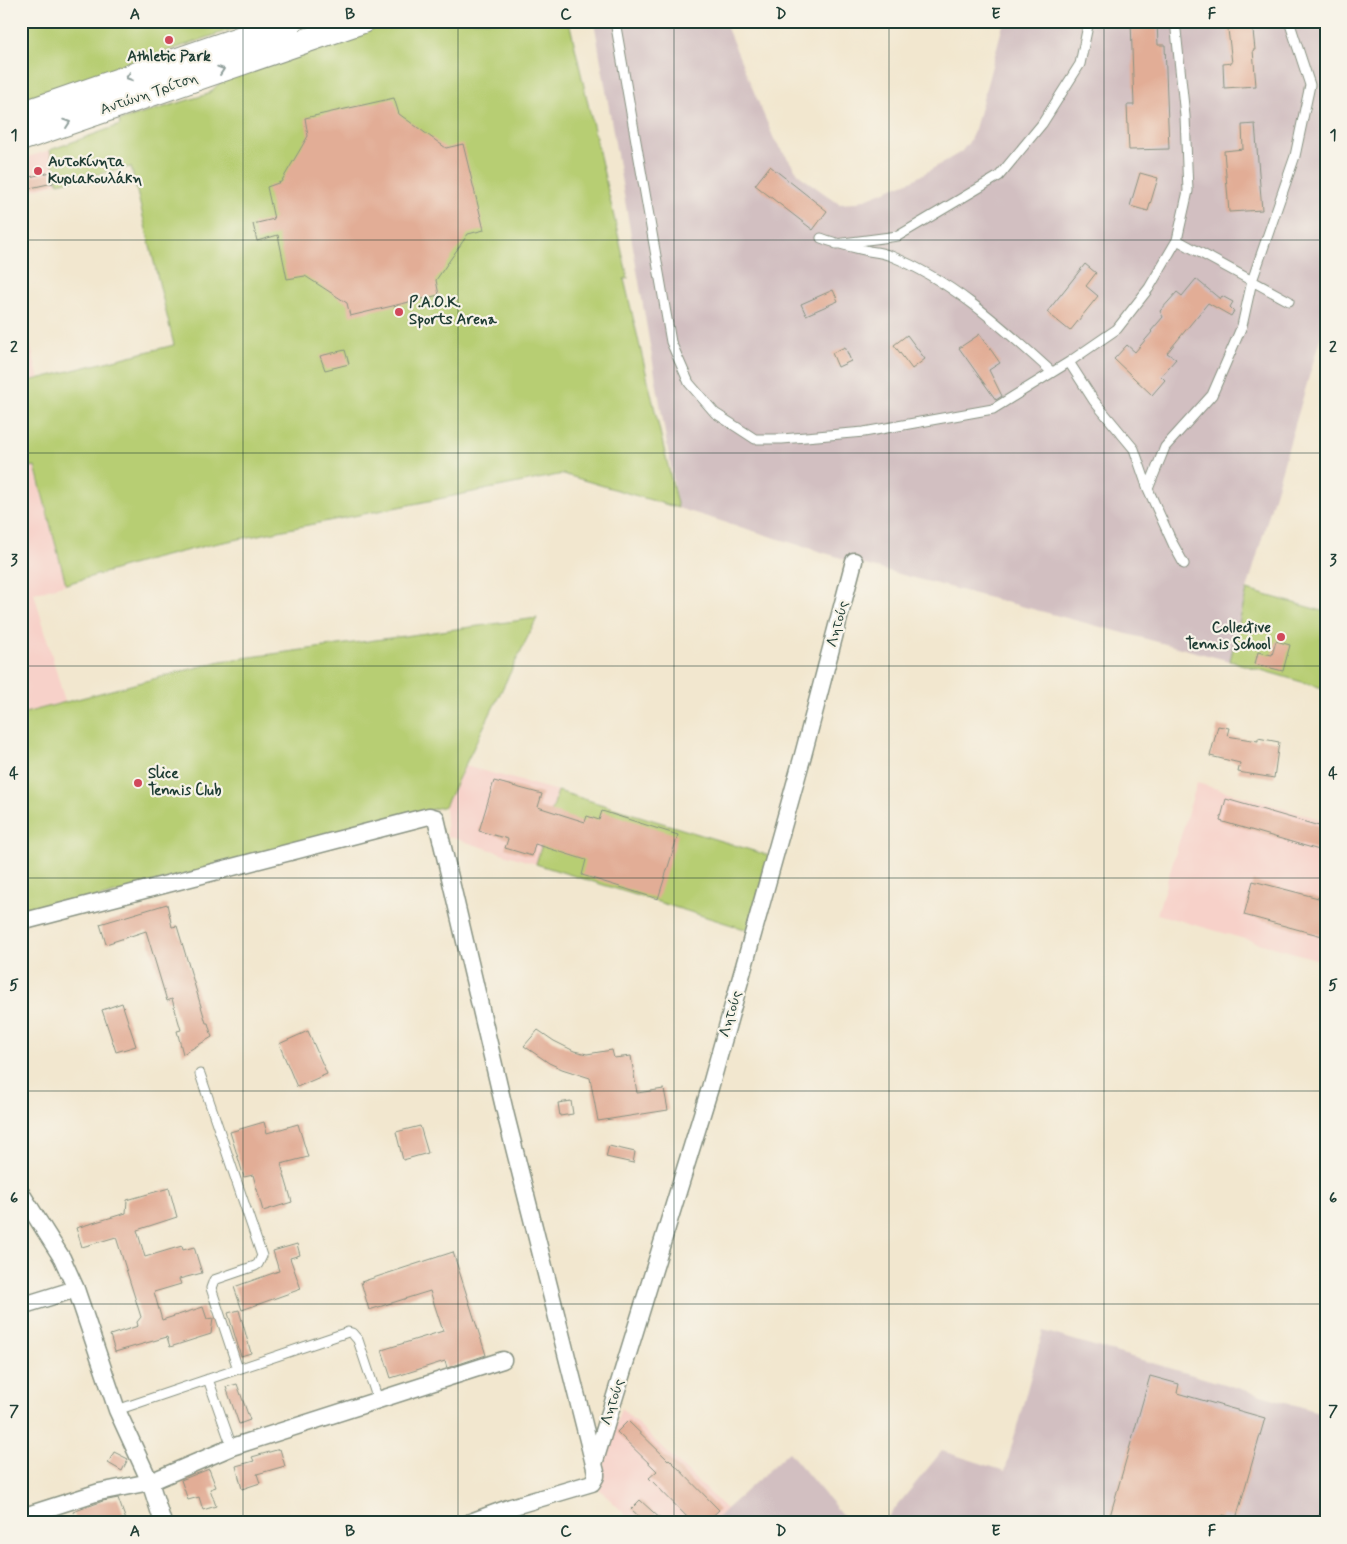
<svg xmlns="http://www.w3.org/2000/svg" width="1347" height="1544" font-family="Mynerve,sans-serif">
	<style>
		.built { fill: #f7d1c9 }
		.industrial { fill: #d2bfc1 }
		.green { fill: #b7ce73; stroke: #6b8654 }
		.building { fill: #e2ad96 }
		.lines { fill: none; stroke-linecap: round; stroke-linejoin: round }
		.lane-casing { stroke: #889282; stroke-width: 11 }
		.street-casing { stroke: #889282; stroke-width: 19 }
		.secondary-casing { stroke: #889282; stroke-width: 26 }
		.lane { stroke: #fff; stroke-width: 9 }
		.street { stroke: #fff; stroke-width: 16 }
		.secondary { stroke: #fff; stroke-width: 24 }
		.oneway { stroke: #8f9e9a }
		.grid { fill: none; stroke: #1f3d34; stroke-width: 1; stroke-opacity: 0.55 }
		.poi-dot { fill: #d1495b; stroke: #f7f3e8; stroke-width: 2 }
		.labels { text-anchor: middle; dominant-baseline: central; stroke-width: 4.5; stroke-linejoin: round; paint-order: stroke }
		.poi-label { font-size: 15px; font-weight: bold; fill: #1f3d34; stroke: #f7f3e8; text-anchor: start }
		.street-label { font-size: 15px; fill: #1f3d34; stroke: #f7f3e8 }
		.neatline { fill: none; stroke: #1f3d34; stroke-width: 2 }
		.grid-label { font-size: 16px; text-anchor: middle; font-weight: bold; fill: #1f3d34 }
	</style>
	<rect width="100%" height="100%" fill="#f7f3e8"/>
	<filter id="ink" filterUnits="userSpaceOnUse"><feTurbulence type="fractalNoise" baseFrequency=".02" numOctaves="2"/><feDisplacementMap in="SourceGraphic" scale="10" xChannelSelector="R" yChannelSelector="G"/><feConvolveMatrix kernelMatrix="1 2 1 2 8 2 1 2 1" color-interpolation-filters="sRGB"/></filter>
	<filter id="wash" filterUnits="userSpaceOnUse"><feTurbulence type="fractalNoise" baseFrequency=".0096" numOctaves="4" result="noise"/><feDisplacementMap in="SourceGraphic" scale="20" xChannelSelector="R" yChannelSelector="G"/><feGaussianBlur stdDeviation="1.12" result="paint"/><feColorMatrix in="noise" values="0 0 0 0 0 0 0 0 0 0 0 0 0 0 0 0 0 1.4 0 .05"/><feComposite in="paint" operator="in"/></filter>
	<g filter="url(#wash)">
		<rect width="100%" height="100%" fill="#f2e7cf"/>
		<path class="built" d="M50,150L58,183L21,193V159Z
			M21,308L39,379L21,383Z
			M34,466L66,584L34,593L65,702L21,714V469Z
			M465,766L558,791L536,864L447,836L445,806Z
			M1197,783L1326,821V962L1157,914Z
			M621,1408L726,1509L712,1523H634L597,1487Z"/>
		<path class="industrial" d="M594,21H724L774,139L800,176L839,204L855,203L913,180L961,152L969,142L975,129L1004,21H1326V318L1247,590L1230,661L861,564L678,508Z
			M1043,1331L1326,1414V1499L1319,1523H883L942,1451L1005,1471Z
			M789,1452L849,1523H712L726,1509Z"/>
		<path class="green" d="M21,21H256L21,101Z
			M392,21H569L628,278L624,279L678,508L563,474L209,545L145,561L66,584L35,466L21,469V383L174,345L131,167L58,183L50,150L120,125L119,121L208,94L223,80Z
			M1247,590L1326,612V689L1230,661Z
			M537,618L445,806L21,918V714L221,661Z
			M558,791L770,856L748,930L536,864Z"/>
		<g id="blocks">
			<path class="building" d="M1131,21H1157L1158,45H1165L1169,149L1129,150L1127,105H1134Z
				M1227,21H1252L1255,50H1253L1256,86L1224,88L1223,64L1232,63Z
				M394,98L399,114L446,148L463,144L484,230L468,234L436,280L439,295L350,316L347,303L305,276L287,279L278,235L257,241L253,224L274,219L267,187L281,182L308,136L305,118Z
				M1255,124L1262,210L1229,212L1224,151L1243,149L1242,125Z
				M770,166L827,211L813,230L755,185Z
				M51,172L53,183L21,190V179Z
				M1140,173L1158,178L1148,211L1130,206Z
				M1085,264L1096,273L1086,286L1098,296L1070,331L1047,312Z
				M1196,279L1220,299L1222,296L1233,302L1230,307L1234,311L1231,316L1208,303L1167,353L1176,359L1161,376L1165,380L1152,395L1114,359L1127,345L1135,352L1152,332L1151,331L1163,317L1160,311L1177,292L1182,296Z
				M833,290L838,301L806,315L801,304Z
				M980,334L1000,363L989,370L1002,396L996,400L959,348Z
				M907,335L925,359L912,369L894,345Z
				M845,347L851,361L838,367L832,353Z
				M345,350L349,364L325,370L320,356Z
				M1276,641L1290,645L1283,671L1255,664L1258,652L1272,655Z
				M1218,726L1229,728L1227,736L1258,741V738L1279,742L1274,778L1238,772L1240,763L1210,756Z
				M494,781L542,794L538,807L585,822L587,816L599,820L602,811L678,835L658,899L582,875L586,860L535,844L532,856L505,848L508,839L479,831Z
				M1226,799L1326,828V852L1220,821Z
				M1253,881L1326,900V937L1244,915Z
				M167,904L172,927L177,926L206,1023H208L212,1037L183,1054L177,1031L181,1030L172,999L167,1001L146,931L106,944L100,924Z
				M122,1003L136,1046L116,1052L102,1010Z
				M538,1030L554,1041L574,1051L587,1054L612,1050L614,1058L631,1056L637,1093L664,1089L668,1110L598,1121L590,1078L562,1069L549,1063L524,1046Z
				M308,1031L327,1074L297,1087L279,1044Z
				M571,1101L573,1114L560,1116L558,1103Z
				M264,1122L267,1133L298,1124L308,1157L281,1164L292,1202L263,1211L253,1175L244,1177L230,1132Z
				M420,1126L428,1153L403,1160L396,1132Z
				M609,1146L635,1152L633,1163L606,1157Z
				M169,1188L177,1217L137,1230L145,1257L182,1246L183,1250L194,1247L202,1273L179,1279L181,1284L154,1292L162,1320L203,1307L207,1319L213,1318L211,1334L170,1347L167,1337L115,1352L110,1335L138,1326L137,1322L141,1317L116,1237L82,1247L76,1228L126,1213L127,1200Z
				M297,1244L300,1255L290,1258L301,1289L242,1310L234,1287L279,1271L273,1251Z
				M453,1252L486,1355L447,1368L445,1361L391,1378L382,1350L443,1331L430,1291L369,1310L361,1282Z
				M239,1310L251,1353L241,1356L228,1313Z
				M1150,1376L1179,1384L1177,1393L1265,1418L1236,1519L1223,1515L1220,1523H1108Z
				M237,1384L250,1420L239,1424L226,1387Z
				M628,1421L668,1460L669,1459L719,1510L705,1523H693L649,1478L657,1471L617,1432Z
				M280,1449L285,1466L257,1474L260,1483L242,1489L236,1466L254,1461L252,1457Z
				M114,1452L128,1459L122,1471L108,1463Z
				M209,1469L216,1487L210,1489L216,1506L203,1510L199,1497L188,1500L181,1480Z
				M118,1498L127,1523H77L73,1512L103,1501Z
				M640,1500L665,1523H646L631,1509Z"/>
		</g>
	</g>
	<g filter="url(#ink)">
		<use href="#blocks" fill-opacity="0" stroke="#889282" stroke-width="1"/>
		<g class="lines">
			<g class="lane-casing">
				<path id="lane" d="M615,21L671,342L689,383L715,413L755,439H782L864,432L993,409L1069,362L1117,329L1149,288L1177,240L1188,191L1185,116L1175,21
					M821,238C836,244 852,247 869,251C876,252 884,253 891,256C953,281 1003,328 1052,372
					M1177,240L1289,301
					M836,244L898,236L999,176L1042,124L1080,64L1089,21
					M1069,362L1094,401L1134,449L1148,489L1165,447L1212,395L1242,326L1252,281L1295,156L1310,85L1289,21
					M1148,489L1173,544L1184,564
					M200,1074L262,1256L258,1264L255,1266L214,1280L211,1288L238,1369
					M208,1379L232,1447
					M117,1410L348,1332L352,1333L358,1340L378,1400"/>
			</g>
			<g class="street-casing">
				<path id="street" d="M21,922L429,816L436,818L506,1116L596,1472V1476L592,1483L511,1507L468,1523
					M21,1193L62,1258L76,1289
					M21,1306L76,1289L117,1410L150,1482L163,1523
					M594,1464L710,1088L803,755L854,561
					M21,1517L99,1492L150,1482L232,1447L503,1360
					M1325,1523L1326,1521"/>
			</g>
			<g class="secondary-casing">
				<path id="secondary" d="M21,114L291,21
					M21,139L363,21"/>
			</g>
			<use href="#lane" class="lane"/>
			<use href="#street" class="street"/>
			<use href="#secondary" class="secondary"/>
		</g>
		<defs><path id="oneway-chevron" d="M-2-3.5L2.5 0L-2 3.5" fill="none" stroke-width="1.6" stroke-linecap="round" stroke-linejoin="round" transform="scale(1.25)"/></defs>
		<g class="oneway">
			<use href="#oneway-chevron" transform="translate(221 70) rotate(-19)"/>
			<use href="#oneway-chevron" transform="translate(129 77) rotate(161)"/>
			<use href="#oneway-chevron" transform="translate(67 123) rotate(-19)"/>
		</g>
	</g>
	<path class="grid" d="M243,21V1523M458,21V1523M674,21V1523M889,21V1523M1104,21V1523M21,240H1326M21,453H1326M21,666H1326M21,878H1326M21,1091H1326M21,1304H1326"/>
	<g class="poi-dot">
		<circle cx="169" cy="40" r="5"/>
		<circle cx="38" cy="171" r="5"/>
		<circle cx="399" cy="312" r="5"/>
		<circle cx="1281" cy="637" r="5"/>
		<circle cx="138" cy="783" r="5"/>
	</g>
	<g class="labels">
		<g class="poi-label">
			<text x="169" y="57" text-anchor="middle">Athletic Park</text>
			<text x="48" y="162">Αυτοκίνητα<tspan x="48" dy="17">Κυριακουλάκη</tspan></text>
			<text x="409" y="303">P.A.O.K.<tspan x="409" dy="17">Sports Arena</tspan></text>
			<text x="1271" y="628" text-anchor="end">Collective<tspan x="1271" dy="17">Tennis School</tspan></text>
			<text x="148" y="774">Slice<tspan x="148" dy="17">Tennis Club</tspan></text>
		</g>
		<g class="street-label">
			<text transform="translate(149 94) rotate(-19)">Αντώνη Τρίτση</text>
			<text transform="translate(838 624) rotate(-75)">Λητούς</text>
			<text transform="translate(731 1014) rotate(-74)">Λητούς</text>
			<text transform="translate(613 1402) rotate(-73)">Λητούς</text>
		</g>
	</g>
	<rect width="1347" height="1544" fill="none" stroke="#f7f3e8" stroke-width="55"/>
	<rect x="28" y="28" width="1292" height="1488" class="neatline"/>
	<g class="grid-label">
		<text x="135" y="19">A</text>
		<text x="350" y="19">B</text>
		<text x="566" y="19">C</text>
		<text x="781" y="19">D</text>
		<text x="996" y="19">E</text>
		<text x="1212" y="19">F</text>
		<text x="14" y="140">1</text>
		<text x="1333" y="140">1</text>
		<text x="14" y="352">2</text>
		<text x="1333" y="352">2</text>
		<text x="14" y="565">3</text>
		<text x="1333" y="565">3</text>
		<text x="14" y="778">4</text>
		<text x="1333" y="778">4</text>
		<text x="14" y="990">5</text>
		<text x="1333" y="990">5</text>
		<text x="14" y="1203">6</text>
		<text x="1333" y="1203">6</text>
		<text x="14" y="1416">7</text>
		<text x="1333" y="1416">7</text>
		<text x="135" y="1536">A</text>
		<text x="350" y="1536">B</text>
		<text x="566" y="1536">C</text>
		<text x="781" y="1536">D</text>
		<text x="996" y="1536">E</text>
		<text x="1212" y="1536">F</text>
	</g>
</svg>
